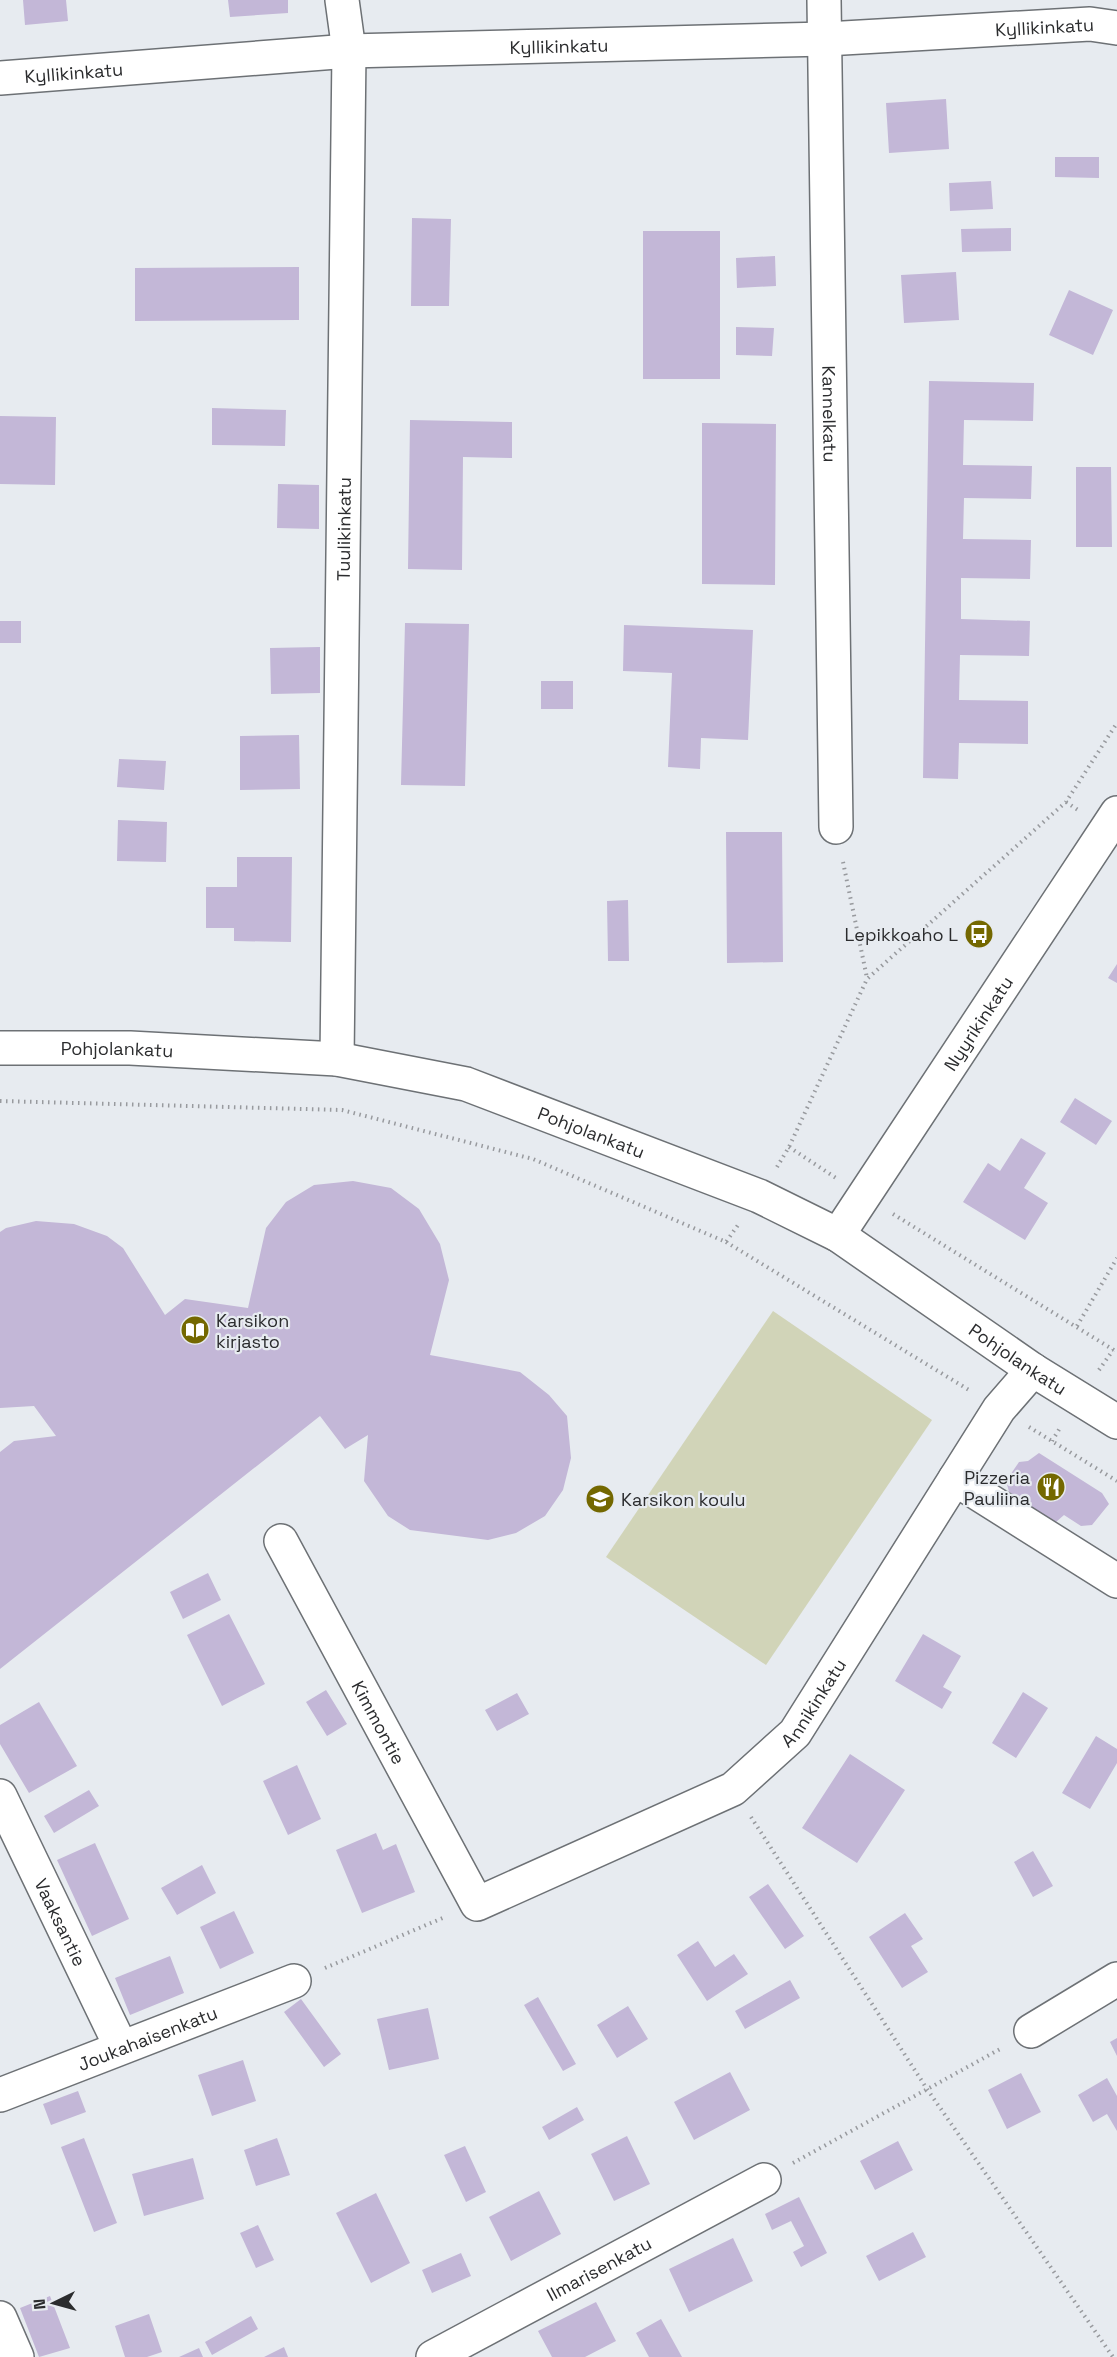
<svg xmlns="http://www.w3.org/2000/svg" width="1117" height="2357" font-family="'Space Grotesk',sans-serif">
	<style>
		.pitch { fill: #d1d4b8 }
		.building { fill: #c3b7d7 }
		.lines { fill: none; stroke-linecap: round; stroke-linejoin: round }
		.minor-casing { stroke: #6d7175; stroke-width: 36 }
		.path { stroke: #989a9e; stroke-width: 4; stroke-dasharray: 1.5 4.5; stroke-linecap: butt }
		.minor { stroke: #fff; stroke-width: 33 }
		.labels { text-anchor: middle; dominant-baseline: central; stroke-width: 4.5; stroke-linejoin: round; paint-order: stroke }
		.street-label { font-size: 18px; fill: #2b2c2e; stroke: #e7ebf0 }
		.poi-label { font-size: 18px; fill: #2b2c2e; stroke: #e7ebf0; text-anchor: end }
	</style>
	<rect width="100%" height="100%" fill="#e7ebf0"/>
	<path class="pitch" d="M773,1311L932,1420L766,1665L606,1557Z"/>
	<path class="building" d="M23,0H66L68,21L25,25Z
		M228,0H288V13L230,17Z
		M946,99L949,149L889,153L886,103Z
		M1055,157H1099V178L1055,177Z
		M991,181L993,209L950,211L949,183Z
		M412,218L451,219L449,306H411Z
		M1011,228V251L962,252L961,229Z
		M643,231H720V379H643Z
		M775,256L776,286L737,288L736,258Z
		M299,267V320L135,321V268Z
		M956,272L959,320L904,323L901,275Z
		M1069,290L1113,310L1093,355L1049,335Z
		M736,327L774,328L772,356L736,355Z
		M929,381L1034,383L1033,421L964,420L963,465L1032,466L1031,499L964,498L963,539L1031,540L1030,579L961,578V619L1030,621L1029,656L960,655L959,700L1028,701V744L959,743L958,779L923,778Z
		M212,408L286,410L285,446L212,445Z
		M0,416L56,417L55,485L0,484Z
		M410,420L512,422V458L463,457L462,570L408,569Z
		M702,423L776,424L775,585L702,584Z
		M1076,467H1111L1112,547H1076Z
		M278,484L319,485V529L277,528Z
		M0,621H21V643H0Z
		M405,623L469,624L465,786L401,785Z
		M624,625L753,630L748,740L701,738L700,769L668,767L672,673L623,671Z
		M320,647V693L271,694L270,648Z
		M541,681H573V709H541Z
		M299,735L300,789L240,790V736Z
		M119,759L166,761L164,790L117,787Z
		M118,820L167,822L166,862L117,861Z
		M726,832H782L783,962L727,963Z
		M237,857H292L291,942L234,941V928H206V887H237Z
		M628,900L629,961H608L607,901Z
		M1117,964V983L1108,978Z
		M1075,1098L1112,1121L1096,1145L1060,1122Z
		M1021,1138L1046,1153L1024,1188L1048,1203L1025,1240L963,1202L988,1163L1000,1171Z
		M353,1181L391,1188L419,1209L440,1244L449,1280L430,1355L520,1372L549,1395L567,1416L571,1458L563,1490L545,1516L516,1533L488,1540L410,1530L388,1516L364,1481L368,1435L345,1449L320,1416L0,1669V1452L14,1441L56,1436L34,1406L0,1408V1232L6,1228L36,1221L74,1224L107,1236L123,1248L165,1315L185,1299L248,1308L266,1228L286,1202L314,1185Z
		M1039,1453L1102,1493L1109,1504L1092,1525L1081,1526L1064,1515L1056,1522L1010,1495L1006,1481L1019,1462L1028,1461Z
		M208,1573L221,1600L183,1619L170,1592Z
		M229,1614L265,1684L222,1706L187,1635Z
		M923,1634L961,1656L943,1687L952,1692L942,1709L895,1681Z
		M326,1690L347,1724L327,1736L306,1702Z
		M1023,1692L1048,1708L1016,1758L992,1743Z
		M517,1693L529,1714L497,1731L485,1710Z
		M39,1702L77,1766L29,1793L0,1744V1725Z
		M1096,1736L1117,1749V1763L1090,1809L1062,1793Z
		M850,1754L905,1790L857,1863L802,1828Z
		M297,1765L321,1819L288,1835L263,1781Z
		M89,1790L99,1806L54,1833L44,1816Z
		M376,1833L383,1850L396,1844L415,1892L362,1913L336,1850Z
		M95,1843L129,1919L92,1936L57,1860Z
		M1033,1851L1053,1886L1033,1897L1014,1862Z
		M202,1865L216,1893L177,1915L161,1888Z
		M768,1884L804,1936L785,1949L749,1897Z
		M234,1911L254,1953L220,1969L200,1927Z
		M905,1913L923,1939L911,1946L928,1972L902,1988L869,1937Z
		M698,1941L715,1967L734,1954L748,1974L707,2001L677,1955Z
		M170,1956L184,1993L130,2015L115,1978Z
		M790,1980L800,1998L745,2029L735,2011Z
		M538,1997L576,2064L563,2071L524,2005Z
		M301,1999L341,2054L324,2067L284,2012Z
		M628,2006L648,2039L617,2058L597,2025Z
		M428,2008L439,2059L389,2070L377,2019Z
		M1117,2038V2056L1110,2042Z
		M243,2060L256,2101L212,2116L198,2075Z
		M730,2072L750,2110L694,2140L674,2102Z
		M1021,2073L1041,2112L1007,2129L988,2090Z
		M1107,2078L1117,2096V2131L1107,2114L1093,2122L1078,2095Z
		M78,2091L86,2112L51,2125L43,2104Z
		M577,2107L584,2120L549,2140L542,2127Z
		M627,2136L650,2184L614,2201L591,2154Z
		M84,2138L117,2223L94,2232L61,2147Z
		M277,2138L290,2175L256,2186L244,2150Z
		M898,2141L913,2170L875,2190L860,2161Z
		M465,2146L486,2192L466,2202L444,2155Z
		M193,2158L204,2199L144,2216L132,2174Z
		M539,2191L561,2234L511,2261L489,2217Z
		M376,2193L410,2263L371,2283L336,2213Z
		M799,2197L827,2253L801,2267L793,2252L804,2246L791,2221L772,2230L765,2214Z
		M258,2225L274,2260L256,2268L240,2233Z
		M913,2232L926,2257L879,2281L866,2256Z
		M733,2238L753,2281L689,2312L669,2269Z
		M461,2253L471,2276L432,2293L422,2270Z
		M50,2296L70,2348L39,2357L20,2308Z
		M596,2302L616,2341L585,2357H552L538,2331Z
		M149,2314L162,2352L147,2357H125L115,2326Z
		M251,2316L258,2329L212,2355L205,2342Z
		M661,2319L682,2357H649L636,2333Z
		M284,2347L288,2357H264Z
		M199,2348L203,2357H179Z"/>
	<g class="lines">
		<g class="minor-casing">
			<g id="minor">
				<path id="s1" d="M824,0L836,827"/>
				<path id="s2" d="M0,78L349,51L826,39L1090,24L1117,28"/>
				<path id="s3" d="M0,1048H130L337,1059L466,1084L759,1196L838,1235L1033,1370L1117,1422"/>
				<path id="s4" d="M337,1059L349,51L342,0"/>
				<path id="s5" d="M838,1235L1117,813"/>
				<path d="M955,1479L1117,1581"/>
				<path id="s6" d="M281,1541L477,1904L733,1789L795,1733L999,1409L1033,1370"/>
				<path id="s7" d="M0,1796L121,2047"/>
				<path d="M1031,2031L1117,1979"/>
				<path id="s8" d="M0,2095L294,1981"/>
				<path d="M0,2318L17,2357"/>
				<path id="s9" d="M433,2357L764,2180"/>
			</g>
		</g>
		<path class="path" d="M1066,802L1078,810
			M843,862L867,978
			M0,1101L342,1110L533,1159L726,1242L738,1225
			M789,1147L836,1178
			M777,1167L789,1147L867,979L1066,802L1117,723
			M893,1214L1117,1352
			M726,1242L969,1390
			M1077,1326L1117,1258
			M1099,1370L1113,1350
			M1029,1427L1117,1481
			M1052,1441L1060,1428
			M751,1817L927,2089L1113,2357
			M325,1968L445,1917
			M793,2163L1002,2048"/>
		<use href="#minor" class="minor"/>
	</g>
	<defs>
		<g id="bus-disc" transform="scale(1.5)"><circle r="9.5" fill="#746800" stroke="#e7ebf0"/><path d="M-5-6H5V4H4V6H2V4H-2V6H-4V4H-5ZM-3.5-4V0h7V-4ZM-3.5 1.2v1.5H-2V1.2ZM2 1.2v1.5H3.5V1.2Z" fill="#fff"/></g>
		<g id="library-disc" transform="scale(1.5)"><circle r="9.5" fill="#746800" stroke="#e7ebf0"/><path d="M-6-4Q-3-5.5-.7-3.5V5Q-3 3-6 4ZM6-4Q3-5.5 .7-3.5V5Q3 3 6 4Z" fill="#fff"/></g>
		<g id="restaurant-disc" transform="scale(1.5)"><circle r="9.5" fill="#746800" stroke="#e7ebf0"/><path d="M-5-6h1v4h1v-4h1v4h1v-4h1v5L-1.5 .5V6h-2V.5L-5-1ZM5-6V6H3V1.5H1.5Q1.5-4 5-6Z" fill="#fff"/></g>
		<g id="school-disc" transform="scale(1.5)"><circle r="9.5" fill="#746800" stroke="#e7ebf0"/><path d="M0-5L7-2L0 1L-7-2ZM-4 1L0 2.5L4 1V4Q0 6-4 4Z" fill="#fff"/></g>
	</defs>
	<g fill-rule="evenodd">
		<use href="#bus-disc" x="979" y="934"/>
		<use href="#library-disc" x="195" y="1330"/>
		<use href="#restaurant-disc" x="1051" y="1487"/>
		<use href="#school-disc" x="600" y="1499"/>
	</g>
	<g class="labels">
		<g class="street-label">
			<text stroke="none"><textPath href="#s2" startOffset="1046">Kyllikinkatu</textPath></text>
			<text stroke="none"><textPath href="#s2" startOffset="560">Kyllikinkatu</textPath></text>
			<text stroke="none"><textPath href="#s2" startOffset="74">Kyllikinkatu</textPath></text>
			<text stroke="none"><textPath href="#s1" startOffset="414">Kannelkatu</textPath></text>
			<text stroke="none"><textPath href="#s4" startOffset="530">Tuulikinkatu</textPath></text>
			<text stroke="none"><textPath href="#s5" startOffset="254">Nyyrikinkatu</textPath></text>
			<text stroke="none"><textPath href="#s3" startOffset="117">Pohjolankatu</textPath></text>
			<text stroke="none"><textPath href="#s3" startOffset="603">Pohjolankatu</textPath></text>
			<text stroke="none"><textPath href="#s3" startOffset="1089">Pohjolankatu</textPath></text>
			<text stroke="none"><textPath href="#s6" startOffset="812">Annikinkatu</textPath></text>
			<text stroke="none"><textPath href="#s6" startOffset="206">Kimmontie</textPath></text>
			<text stroke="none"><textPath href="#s7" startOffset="140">Vaaksantie</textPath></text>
			<text stroke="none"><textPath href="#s8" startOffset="158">Joukahaisenkatu</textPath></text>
			<text stroke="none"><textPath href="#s9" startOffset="188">Ilmarisenkatu</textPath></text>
		</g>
		<g class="poi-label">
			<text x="958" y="934">Lepikkoaho L</text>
			<text x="216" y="1320" text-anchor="start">Karsikon<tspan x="216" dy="21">kirjasto</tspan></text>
			<text x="1030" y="1477">Pizzeria<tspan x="1030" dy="21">Pauliina</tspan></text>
			<text x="621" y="1499" text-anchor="start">Karsikon koulu</text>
		</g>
	</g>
	<g transform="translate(54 2303) rotate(265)" stroke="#e7ebf0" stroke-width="4.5" paint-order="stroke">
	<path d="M0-4.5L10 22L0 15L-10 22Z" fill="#2b2c2e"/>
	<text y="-9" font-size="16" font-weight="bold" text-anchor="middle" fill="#2b2c2e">N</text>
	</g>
</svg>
